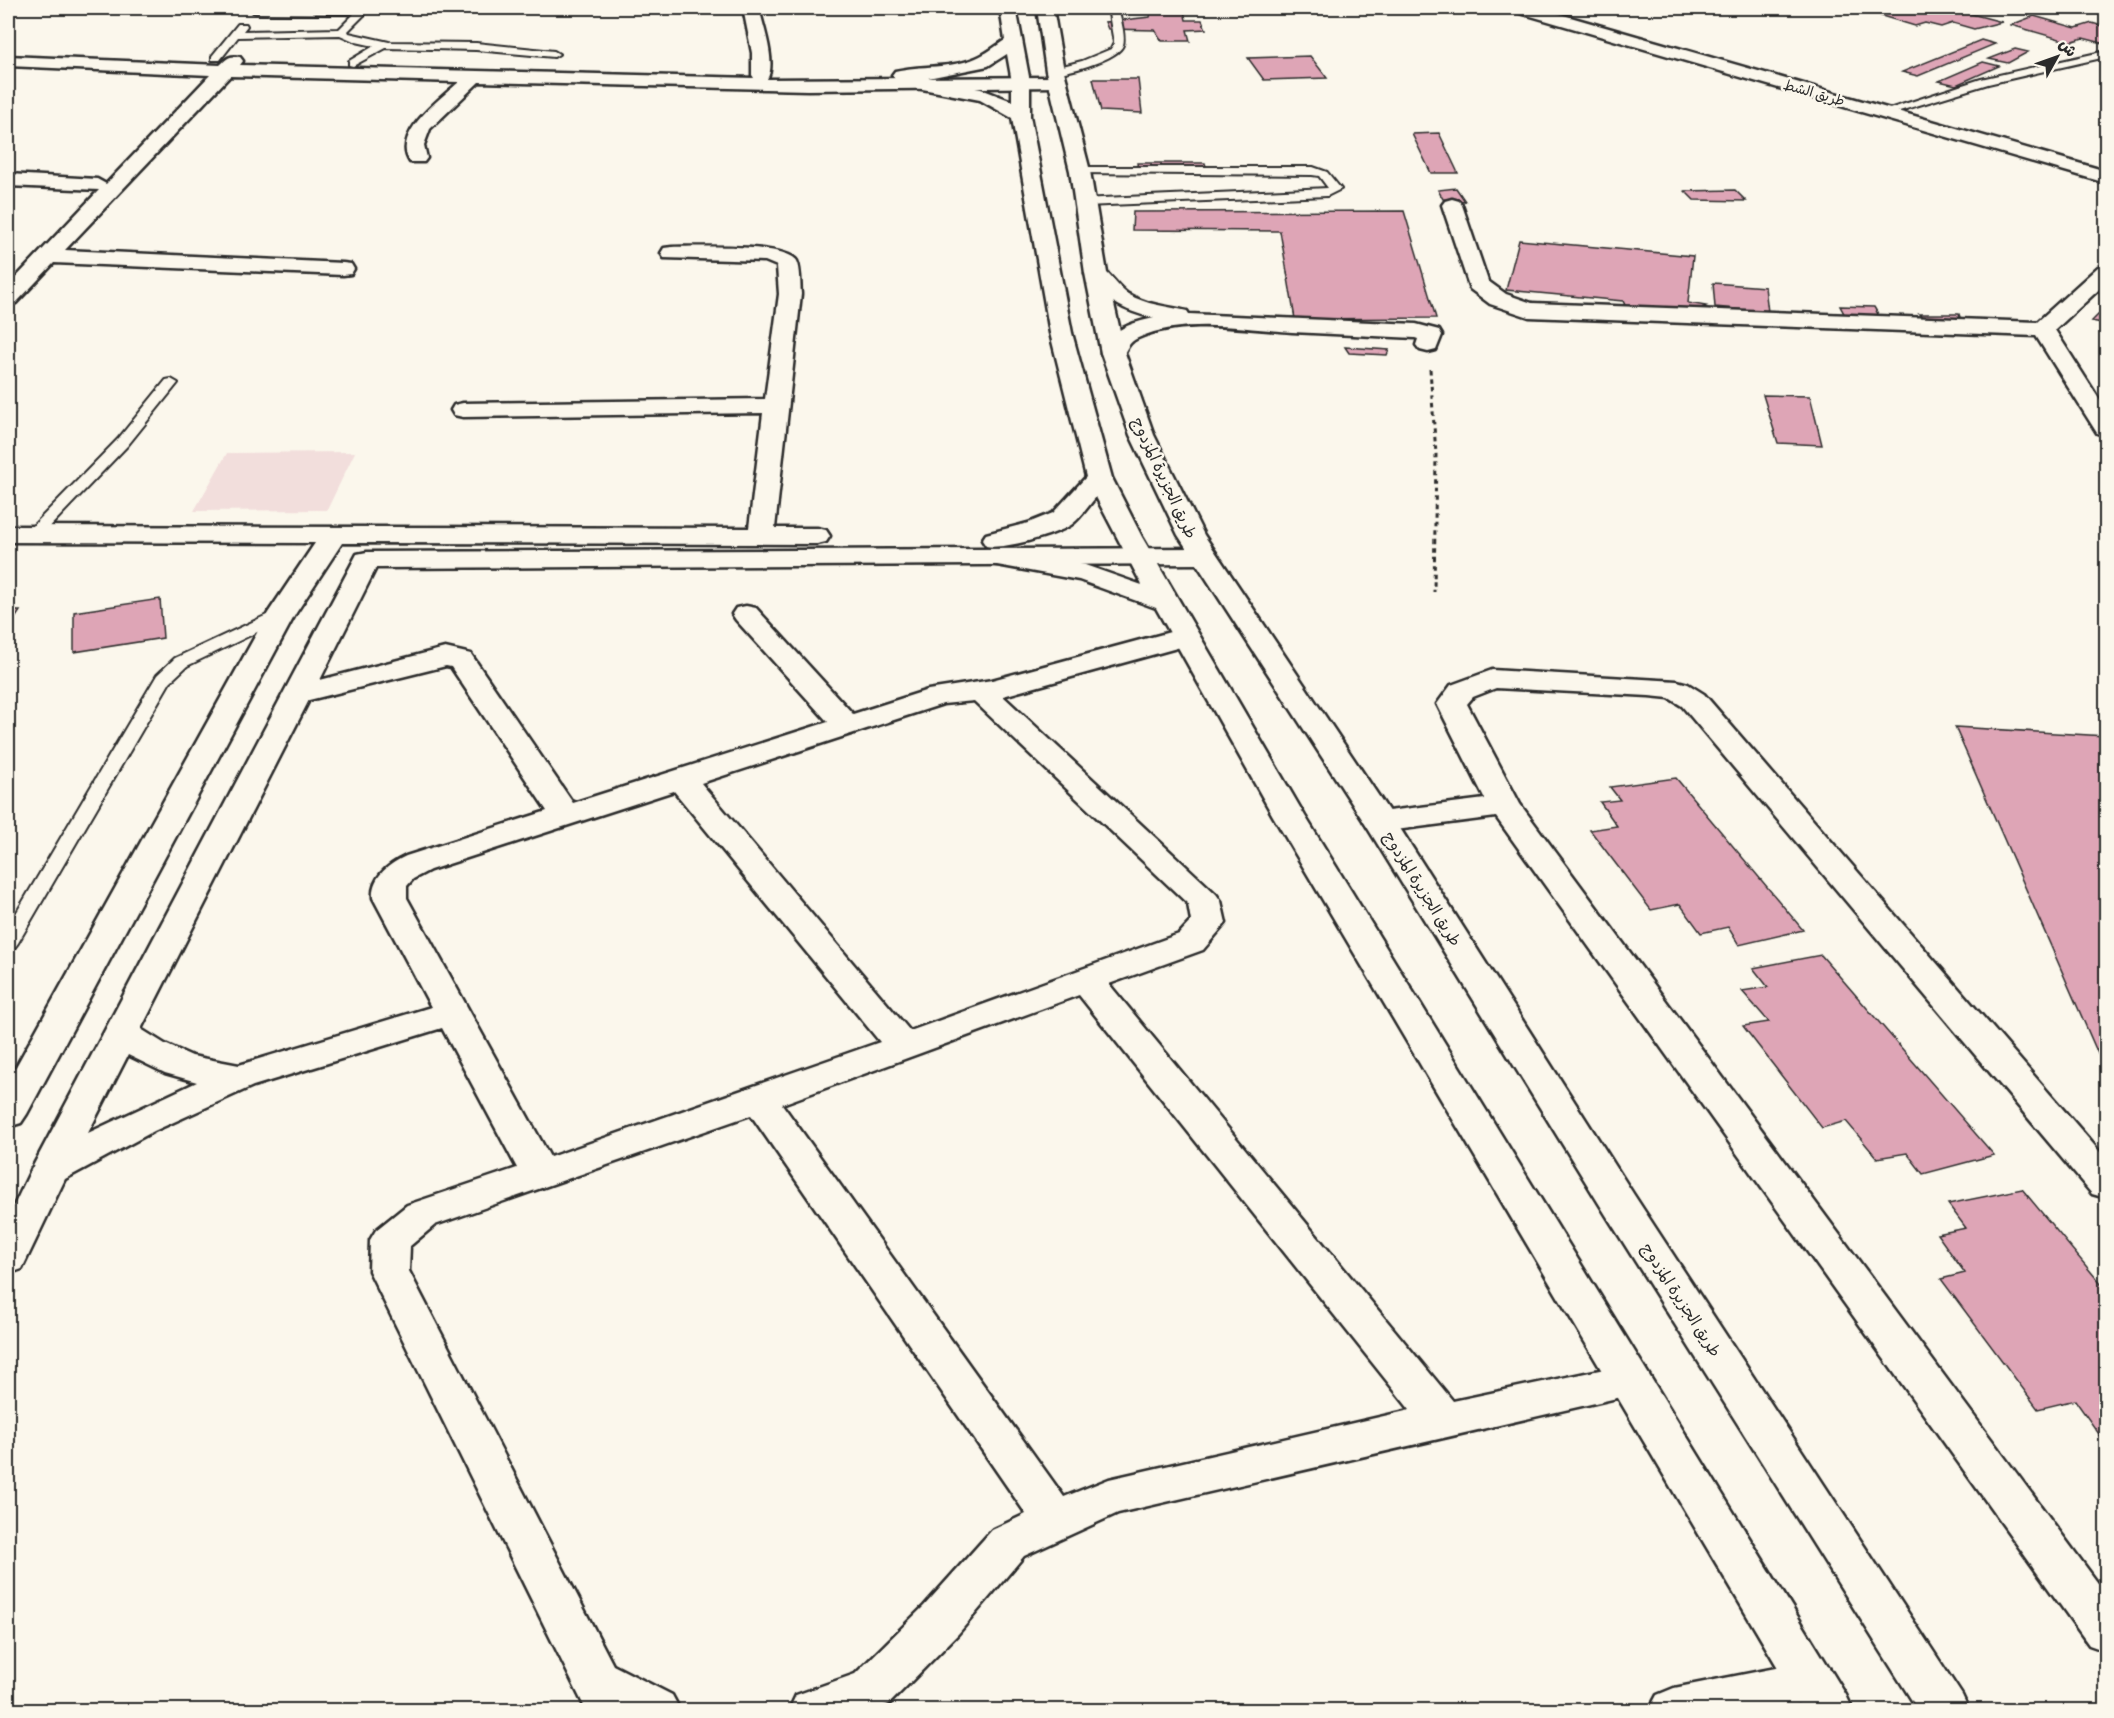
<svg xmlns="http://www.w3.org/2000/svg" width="2114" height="1718" font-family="Pangolin,'Playpen Sans Arabic',sans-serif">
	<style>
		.built { fill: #f2dedc }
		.building { fill: #dea5b6; stroke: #2b2b2b; stroke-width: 1.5 }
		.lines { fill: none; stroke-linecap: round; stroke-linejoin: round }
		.service-casing { stroke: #2b2b2b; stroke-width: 4 }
		.minor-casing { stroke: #2b2b2b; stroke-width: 5 }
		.secondary-casing { stroke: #2b2b2b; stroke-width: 5 }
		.path { stroke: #2b2b2b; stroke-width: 3; stroke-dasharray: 4.5 4; stroke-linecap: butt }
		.service { fill: #fbf7ec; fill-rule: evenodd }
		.minor { fill: #fbf7ec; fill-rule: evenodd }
		.secondary { fill: #fbf7ec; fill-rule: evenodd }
		.labels { text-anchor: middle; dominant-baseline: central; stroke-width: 5; stroke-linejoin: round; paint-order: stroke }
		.far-street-label { font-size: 14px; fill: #2b2b2b; stroke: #fbf7ec }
		.street-label { font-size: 16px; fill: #2b2b2b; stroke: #fbf7ec }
	</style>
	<rect width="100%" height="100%" fill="#fbf7ec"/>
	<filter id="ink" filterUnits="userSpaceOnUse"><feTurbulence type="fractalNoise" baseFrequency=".0167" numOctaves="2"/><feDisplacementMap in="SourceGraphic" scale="12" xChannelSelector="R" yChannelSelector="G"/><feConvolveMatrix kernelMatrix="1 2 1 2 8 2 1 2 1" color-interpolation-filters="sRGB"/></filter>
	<g filter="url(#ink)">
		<path class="built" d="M355,452L327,510L194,511L227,453Z"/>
		<path class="building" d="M1871,8H1905L1922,13L1937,8H1949L2002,22L1974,29L1953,23L1941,27L1925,23L1915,26L1862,10Z
			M1151,11H1184L1186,20H1202L1206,29L1187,30L1190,41H1162L1155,30L1108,29L1105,22L1150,17Z
			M2034,16L2076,28L2092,23L2106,27V44L2083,38L2070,42L2011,25Z
			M1981,40L1995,44L1918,76L1902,72Z
			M2015,49L2028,52L2008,63L1989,59Z
			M1310,56L1327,78L1264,80L1248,58Z
			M1983,62L1999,66L1956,85L1939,81Z
			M1093,79H1138L1142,113L1101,111Z
			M1439,133L1458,173H1431L1412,134Z
			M1137,163H1205L1207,169L1138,170Z
			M1456,188L1465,201L1443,199L1438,190Z
			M1735,190L1746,201L1694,200L1685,191Z
			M1404,211L1436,318L1295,319L1280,231L1132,230L1133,212Z
			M1519,240L1693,256L1688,303L1706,306L1699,309L1626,307L1623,301L1506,290Z
			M1713,283L1765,287L1768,312L1715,307Z
			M1840,306L1874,307L1881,319L1846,317Z
			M2102,311H2106V324L2092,321Z
			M1919,314H1959L1962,323L1927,322Z
			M1345,347L1389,350L1387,355L1349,353Z
			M1763,395L1810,396L1822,445L1778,443Z
			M160,599L163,638L74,652V612Z
			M8,611H20L8,629Z
			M1955,727L2106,736V1056H2099Z
			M1676,778L1803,930L1739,945L1728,927L1701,933L1680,904L1651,910L1590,830L1617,826L1600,802L1620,800L1610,787Z
			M1821,955L1994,1155L1923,1174L1907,1153L1877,1158L1846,1121L1822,1128L1743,1026L1769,1022L1742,991L1768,987L1753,968Z
			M2022,1189L2106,1290V1444L2075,1400L2038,1409L1941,1279L1965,1273L1937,1234L1966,1228L1948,1204Z"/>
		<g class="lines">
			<g class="service-casing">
				<path id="service" d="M253,8H371L348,31L349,33L389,42L476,43L554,51L559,54L554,57L476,50L386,48L353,66L349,65V61L374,46L356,42L340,35L238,37L220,60H212V56L238,24H246L247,26L243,31L339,29L354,14L256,13L253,12Z
					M1108,8H1118C1120,18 1126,35 1123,45C1119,59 1065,75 1051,73V69L1082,61L1111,49L1114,43Z
					M2106,51V57L1988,84L1883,116L1877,113L1981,79Z
					M1080,167H1313L1327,172L1341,189L1327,196L1084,206L1078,202L1080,199L1328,188L1319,176L1312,175L1076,173V169Z
					M171,379L178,383L128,445L40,537H28L26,534L28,531L118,439L166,380Z
					M282,608L290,613L288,617L187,666L170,682L18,943L15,947L8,949V927L157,675L175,658Z"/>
			</g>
			<g class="minor-casing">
				<path id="minor" d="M743,8H759C763,25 777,64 767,79L1058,77L1064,78L1067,82L1064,86L1058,87L808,90L479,82L430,129L424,145L427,158L424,162H410C391,134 440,99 459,82L230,76L65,250L343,263L351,264L354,269L351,274L343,275L54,263L16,303L8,305V286L99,190L8,186V174L97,179L106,184L210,75L8,66V56L220,65C227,58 230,55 240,57L243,61L240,65L754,78L752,75V53Z
					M1452,199L1459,201L1462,205L1488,281L1506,294L1532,303L2037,322L2098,267L2106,266V283L2055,330L2106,410V435L2097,433L2036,336L1529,317L1490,304L1470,289L1442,205L1445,201Z
					M672,247C694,247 786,243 797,261C801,269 800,285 801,294L775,528H817L826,530L830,536L826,542L817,544L342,543L296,613L27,1114L21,1123L8,1127V1081L268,613L315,543L8,542V526L749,528L763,413L463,417L454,415L451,410L454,405L463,403L765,399L779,294L777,266L765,261L664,258L661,253L664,248Z
					M1096,266C1109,270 1116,286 1128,294C1146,305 1167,306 1187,311L1189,314L1416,324L1439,330L1442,335L1436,350L1428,352L1420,350L1416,345L1418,339L1415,338C1374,336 1333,334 1292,332C1244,329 1184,317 1138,338C1128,342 1127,350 1121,358L1113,360L1105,358L1101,353C1110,329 1131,323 1154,318C1123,311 1104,300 1085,273L1088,268Z
					M1202,548L1212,550L1216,556L1212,562L1202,564L376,568L320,680L445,648L471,654L573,803L828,722L736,620L732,614L736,608L746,606L756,608L853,714L928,690L992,680L1185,628L1195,631L1199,637L1195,643L1003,696L1216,894L1221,901L1226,923L1203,950L1109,984L1453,1401L1628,1364L1643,1368L1650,1380L1643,1392L1118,1513L1024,1556L958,1634L889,1704L872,1710H789L796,1695L855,1674L924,1606L992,1530L1026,1514L751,1115L435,1225L410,1246L409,1271L613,1665L672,1695L680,1710H586L369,1271L370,1240L376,1230L407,1205L517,1168L442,1028L253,1086L154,1131L65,1179L22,1269L8,1274V1218L31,1170L357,554L367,552ZM446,666L451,667L547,811L406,856C389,864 371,877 373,898L431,1007L239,1065L192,1056L165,1044L141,1029L309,700ZM974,701L1188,904L1191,921L1179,934L910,1031L701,783L943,704ZM674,791L880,1042L550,1157L407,898V886L413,879L430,870ZM1079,995L1410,1410L1109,1479L1064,1497L782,1104ZM128,1055L165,1073L197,1082L88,1133Z
					M1492,670L1677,681L1688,684L1704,694L2106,1159V1198L2092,1194L1682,706L1669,698L1649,696L1496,688L1473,697L1467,704L1520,804L2106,1594V1651L2089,1645L1496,817L1380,832L1369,829L1364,822L1369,815L1380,812L1485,799L1437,704L1451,685Z
					M1811,1661L1828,1667L1835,1682L1828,1697L1776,1710H1649L1657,1695L1674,1688Z"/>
			</g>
			<g class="secondary-casing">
				<path id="secondary" d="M1000,8H1016L1030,82V116L1072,333L1112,478L1142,537L1305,816L1846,1695L1853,1710H1803L1273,816L1156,608L1079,580L997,565L987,563L983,557L987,551L997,549L1085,565L1142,585L1096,497C1088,506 1080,519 1071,525C1055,535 1003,550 986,546L982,540L986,534L1028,523L1053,513L1086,477L1050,333L1012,118L980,100L917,88L914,84L917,80L923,79H895L892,75L895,71C921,65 950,69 976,58C986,54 996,46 1005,40ZM1007,54L1012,82V101L981,89L923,79L988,66Z
					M1037,8H1053L1064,71L1090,171L1107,273L1125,353L1154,435L1204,535L1396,822L1634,1195L1962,1695L1969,1710H1918L1606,1215L1364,822L1178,535L1130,435L1101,353L1085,273L1070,171L1046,71Z
					M1515,8H1539L2106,171V183L1517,12Z"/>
			</g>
			<path class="path" d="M1430,369L1436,454L1434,592"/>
			<use href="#service" class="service"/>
			<use href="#minor" class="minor"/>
			<use href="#secondary" class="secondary"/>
		</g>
	</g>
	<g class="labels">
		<g class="far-street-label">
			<text transform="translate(1814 93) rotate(16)">طريق الشط</text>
		</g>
		<g class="street-label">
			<text transform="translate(1164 478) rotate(65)">طريق الجزيرة المزدوج</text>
			<text transform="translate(1422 889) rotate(58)">طريق الجزيرة المزدوج</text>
			<text transform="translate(1681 1300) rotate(57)">طريق الجزيرة المزدوج</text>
		</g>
	</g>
	<rect width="2114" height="1718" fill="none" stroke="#fbf7ec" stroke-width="30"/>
	<rect x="15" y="15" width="2084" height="1688" fill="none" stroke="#2b2b2b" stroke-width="2" filter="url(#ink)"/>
	<g transform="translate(2057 57) rotate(50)" stroke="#fbf7ec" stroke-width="4.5" paint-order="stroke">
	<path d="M0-4.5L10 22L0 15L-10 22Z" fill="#2b2b2b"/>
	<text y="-9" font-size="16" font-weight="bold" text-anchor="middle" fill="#2b2b2b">ش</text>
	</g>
</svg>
